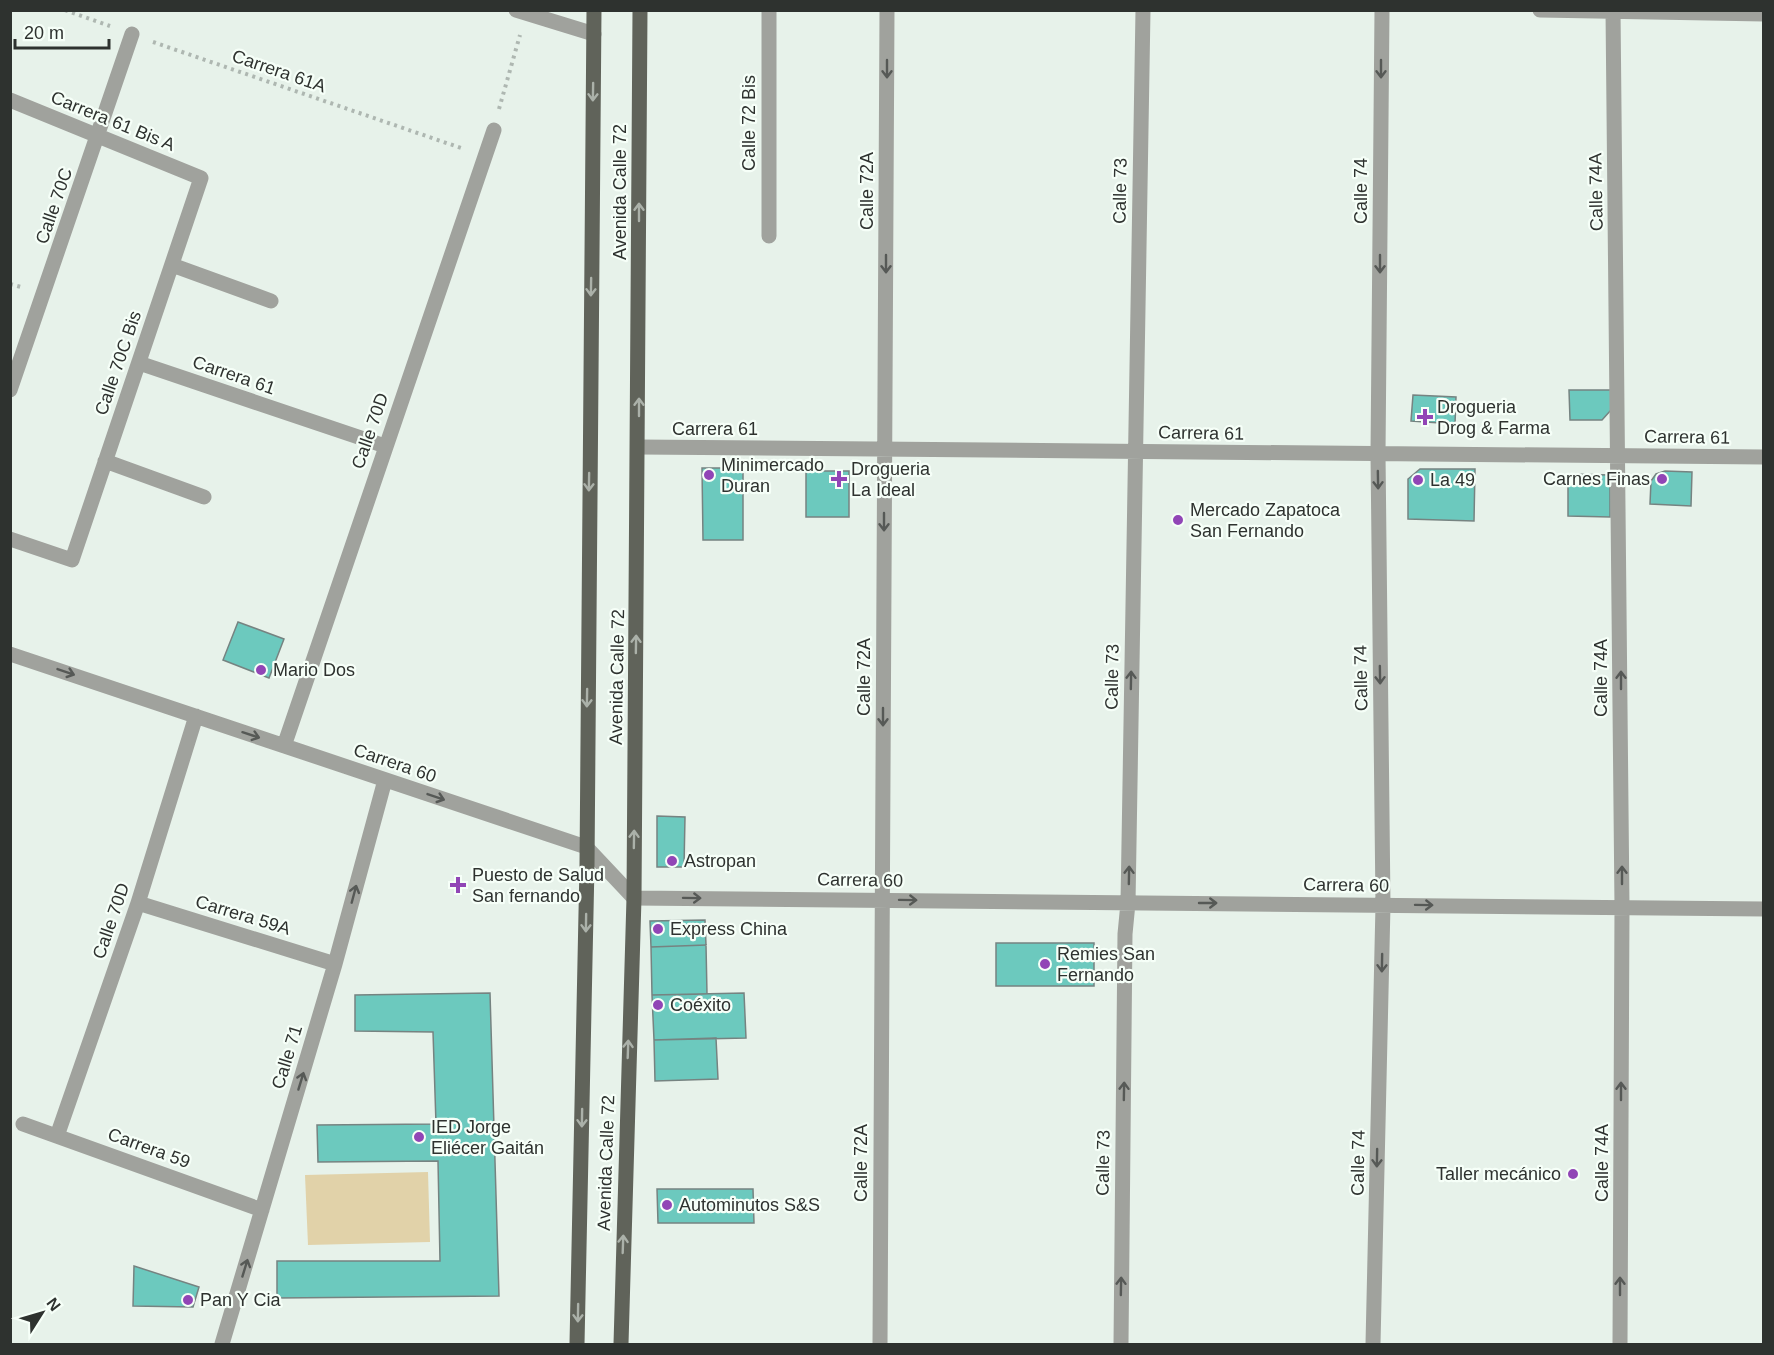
<svg xmlns="http://www.w3.org/2000/svg" width="1774" height="1355" font-family="Helvetica,sans-serif">
	<style>
		.green { fill: #e1d2a9 }
		.building { fill: #6cc9be; stroke: #768381; stroke-width: 1.5 }
		.lines { fill: none; stroke-linecap: round; stroke-linejoin: round }
		.path { stroke: #aeb7b1; stroke-width: 4; stroke-dasharray: 3 4.5; stroke-linecap: butt }
		.minor { stroke: #a0a29d; stroke-width: 15 }
		.major { stroke: #60635a; stroke-width: 15 }
		.oneway { stroke: #565956 }
		.oneway2 { stroke: #abb1a9 }
		.poi-dot { fill: #9145b6; stroke: #f6fff8; stroke-width: 2 }
		.labels { text-anchor: middle; dominant-baseline: central; stroke-width: 4.5; stroke-linejoin: round; paint-order: stroke }
		.street-label { font-size: 18px; fill: #2e322f; stroke: #f6fff8 }
		.poi-label { font-size: 18px; fill: #2e322f; stroke: #f6fff8; text-anchor: start }
	</style>
	<rect width="100%" height="100%" fill="#e7f2ea"/>
	<path class="green" d="M428,1172L430,1242L308,1245L305,1175Z"/>
	<path class="building" d="M1569,390H1611V410L1602,420H1570Z
		M1413,395L1456,397L1455,424L1411,421Z
		M702,468H743V540H703Z
		M1420,469H1475L1474,521L1408,519V479Z
		M806,471H849V517H806Z
		M1665,471L1692,472L1691,506L1650,504L1651,481L1656,474Z
		M1568,474L1610,475V517L1568,516Z
		M238,622L284,639L269,678L223,660Z
		M657,816L685,817L684,867H657Z
		M705,920L706,945L651,947L650,921Z
		M996,943H1094V986H996Z
		M706,945L707,994L652,995L651,947Z
		M490,993L499,1296L277,1298V1261H440L438,1161L318,1162L317,1125L436,1124L433,1032L355,1031V995Z
		M744,993L746,1038L654,1040L652,995Z
		M716,1038L718,1079L655,1081L654,1040Z
		M657,1189H753L754,1223H658Z
		M134,1266L199,1287L193,1307L133,1306Z"/>
	<g class="lines">
		<path class="path" d="M65,10L110,26
			M153,42L464,149
			M499,109L520,35
			M10,284L21,287"/>
		<path class="minor" d="M516,10L594,34
			M1540,10L1764,14
			M1613,10L1622,907L1620,1344
			M10,100L201,178L72,560L10,539
			M769,236V10
			M172,265L271,301
			M139,363L385,446
			M10,390L132,34
			M639,447L1764,457
			M105,461L204,497
			M10,654L586,847L634,898L1764,909
			M284,746L494,130
			M138,903L335,964
			M23,1124L262,1210
			M57,1136L138,903L196,716
			M222,1344L335,964L385,780
			M880,1344L887,10
			M1121,1344L1125,934L1128,903L1143,10
			M1373,1344L1383,905L1378,454L1382,10"/>
		<path class="major" d="M577,1344L587,865L594,10
			M621,1344L634,898L640,10"/>
	</g>
	<defs><path id="oneway-shaft" d="M-6 0H5M1.5-3L5.5 0L1.5 3" fill="none" stroke-width="1.6" stroke-linecap="round" stroke-linejoin="round" transform="scale(1.5)"/></defs>
	<g class="oneway">
		<use href="#oneway-shaft" transform="translate(887 69) rotate(90)"/>
		<use href="#oneway-shaft" transform="translate(1381 69) rotate(90)"/>
		<use href="#oneway-shaft" transform="translate(886 264) rotate(90)"/>
		<use href="#oneway-shaft" transform="translate(1380 264) rotate(90)"/>
		<use href="#oneway-shaft" transform="translate(1378 480) rotate(89)"/>
		<use href="#oneway-shaft" transform="translate(884 522) rotate(90)"/>
		<use href="#oneway-shaft" transform="translate(66 672) rotate(19)"/>
		<use href="#oneway-shaft" transform="translate(1380 675) rotate(89)"/>
		<use href="#oneway-shaft" transform="translate(1131 680) rotate(-89)"/>
		<use href="#oneway-shaft" transform="translate(1621 680) rotate(-90)"/>
		<use href="#oneway-shaft" transform="translate(883 717) rotate(90)"/>
		<use href="#oneway-shaft" transform="translate(251 735) rotate(18)"/>
		<use href="#oneway-shaft" transform="translate(436 797) rotate(19)"/>
		<use href="#oneway-shaft" transform="translate(1129 875) rotate(-89)"/>
		<use href="#oneway-shaft" transform="translate(1622 875) rotate(-90)"/>
		<use href="#oneway-shaft" transform="translate(354 894) rotate(-75)"/>
		<use href="#oneway-shaft" transform="translate(692 898) rotate(1)"/>
		<use href="#oneway-shaft" transform="translate(908 900) rotate(1)"/>
		<use href="#oneway-shaft" transform="translate(1208 903)"/>
		<use href="#oneway-shaft" transform="translate(1424 905) rotate(1)"/>
		<use href="#oneway-shaft" transform="translate(1382 963) rotate(91)"/>
		<use href="#oneway-shaft" transform="translate(301 1081) rotate(-73)"/>
		<use href="#oneway-shaft" transform="translate(1124 1091) rotate(-89)"/>
		<use href="#oneway-shaft" transform="translate(1621 1091) rotate(-90)"/>
		<use href="#oneway-shaft" transform="translate(1377 1158) rotate(91)"/>
		<use href="#oneway-shaft" transform="translate(245 1268) rotate(-73)"/>
		<use href="#oneway-shaft" transform="translate(1121 1286) rotate(-89)"/>
		<use href="#oneway-shaft" transform="translate(1620 1286) rotate(-90)"/>
	</g>
	<g class="oneway2">
		<use href="#oneway-shaft" transform="translate(593 92) rotate(91)"/>
		<use href="#oneway-shaft" transform="translate(639 212) rotate(-90)"/>
		<use href="#oneway-shaft" transform="translate(591 287) rotate(91)"/>
		<use href="#oneway-shaft" transform="translate(639 407) rotate(-90)"/>
		<use href="#oneway-shaft" transform="translate(589 482) rotate(91)"/>
		<use href="#oneway-shaft" transform="translate(636 644) rotate(-89)"/>
		<use href="#oneway-shaft" transform="translate(587 698) rotate(91)"/>
		<use href="#oneway-shaft" transform="translate(634 839) rotate(-89)"/>
		<use href="#oneway-shaft" transform="translate(586 923) rotate(91)"/>
		<use href="#oneway-shaft" transform="translate(628 1049) rotate(-88)"/>
		<use href="#oneway-shaft" transform="translate(582 1118) rotate(91)"/>
		<use href="#oneway-shaft" transform="translate(623 1244) rotate(-88)"/>
		<use href="#oneway-shaft" transform="translate(578 1313) rotate(91)"/>
	</g>
	<g class="poi-dot">
		<path d="M1422 408h6v6h6v6h-6v6h-6v-6h-6v-6h6z"/>
		<circle cx="709" cy="475" r="6"/>
		<path d="M836 470h6v6h6v6h-6v6h-6v-6h-6v-6h6z"/>
		<circle cx="1662" cy="479" r="6"/>
		<circle cx="1418" cy="480" r="6"/>
		<circle cx="1178" cy="520" r="6"/>
		<circle cx="261" cy="670" r="6"/>
		<circle cx="672" cy="861" r="6"/>
		<path d="M455 876h6v6h6v6h-6v6h-6v-6h-6v-6h6z"/>
		<circle cx="658" cy="929" r="6"/>
		<circle cx="1045" cy="964" r="6"/>
		<circle cx="658" cy="1005" r="6"/>
		<circle cx="419" cy="1137" r="6"/>
		<circle cx="1573" cy="1174" r="6"/>
		<circle cx="667" cy="1205" r="6"/>
		<circle cx="188" cy="1300" r="6"/>
	</g>
	<g class="labels">
		<g class="street-label">
			<text transform="translate(279 71) rotate(19)">Carrera 61A</text>
			<text transform="translate(113 121) rotate(22)">Carrera 61 Bis A</text>
			<text transform="translate(749 123) rotate(-90)">Calle 72 Bis</text>
			<text transform="translate(867 191) rotate(-90)">Calle 72A</text>
			<text transform="translate(1120 191) rotate(-89)">Calle 73</text>
			<text transform="translate(1361 191) rotate(-90)">Calle 74</text>
			<text transform="translate(620 192) rotate(-90)">Avenida Calle 72</text>
			<text transform="translate(1596 192) rotate(-91)">Calle 74A</text>
			<text transform="translate(54 206) rotate(-71)">Calle 70C</text>
			<text transform="translate(118 363) rotate(-71)">Calle 70C Bis</text>
			<text transform="translate(234 375) rotate(19)">Carrera 61</text>
			<text x="715" y="429">Carrera 61</text>
			<text transform="translate(370 431) rotate(-71)">Calle 70D</text>
			<text transform="translate(1201 433) rotate(1)">Carrera 61</text>
			<text transform="translate(1687 437) rotate(1)">Carrera 61</text>
			<text transform="translate(617 677) rotate(-89)">Avenida Calle 72</text>
			<text transform="translate(864 677) rotate(-90)">Calle 72A</text>
			<text transform="translate(1112 677) rotate(-89)">Calle 73</text>
			<text transform="translate(1361 678) rotate(-91)">Calle 74</text>
			<text transform="translate(1601 678) rotate(-90)">Calle 74A</text>
			<text transform="translate(395 763) rotate(19)">Carrera 60</text>
			<text transform="translate(860 880) rotate(1)">Carrera 60</text>
			<text transform="translate(1346 885) rotate(1)">Carrera 60</text>
			<text transform="translate(243 915) rotate(17)">Carrera 59A</text>
			<text transform="translate(111 921) rotate(-71)">Calle 70D</text>
			<text transform="translate(287 1057) rotate(-73)">Calle 71</text>
			<text transform="translate(149 1148) rotate(20)">Carrera 59</text>
			<text transform="translate(606 1163) rotate(-88)">Avenida Calle 72</text>
			<text transform="translate(861 1163) rotate(-90)">Calle 72A</text>
			<text transform="translate(1103 1163) rotate(-89)">Calle 73</text>
			<text transform="translate(1358 1163) rotate(-89)">Calle 74</text>
			<text transform="translate(1602 1163) rotate(-90)">Calle 74A</text>
		</g>
		<g class="poi-label">
			<text x="1437" y="407">Drogueria<tspan x="1437" dy="21">Drog &amp; Farma</tspan></text>
			<text x="721" y="465">Minimercado<tspan x="721" dy="21">Duran</tspan></text>
			<text x="851" y="469">Drogueria<tspan x="851" dy="21">La Ideal</tspan></text>
			<text x="1650" y="479" text-anchor="end">Carnes Finas</text>
			<text x="1430" y="480">La 49</text>
			<text x="1190" y="510">Mercado Zapatoca<tspan x="1190" dy="21">San Fernando</tspan></text>
			<text x="273" y="670">Mario Dos</text>
			<text x="684" y="861">Astropan</text>
			<text x="472" y="875">Puesto de Salud<tspan x="472" dy="21">San fernando</tspan></text>
			<text x="670" y="929">Express China</text>
			<text x="1057" y="954">Remies San<tspan x="1057" dy="21">Fernando</tspan></text>
			<text x="670" y="1005">Coéxito</text>
			<text x="431" y="1127">IED Jorge<tspan x="431" dy="21">Eliécer Gaitán</tspan></text>
			<text x="1561" y="1174" text-anchor="end">Taller mecánico</text>
			<text x="679" y="1205">Autominutos S&amp;S</text>
			<text x="200" y="1300">Pan Y Cia</text>
		</g>
	</g>
	<rect width="1774" height="1355" fill="none" stroke="#2e322f" stroke-width="24"/>
	<g transform="translate(42 1313) rotate(53)" stroke="#f6fff8" stroke-width="4.5" paint-order="stroke">
	<path d="M0-4.5L10 22L0 15L-10 22Z" fill="#2e322f"/>
	<text y="-9" font-size="16" font-weight="bold" text-anchor="middle" fill="#2e322f">N</text>
	</g>
	<path d="M15 39v9h94v-9" fill="none" stroke="#2e322f" stroke-width="3"/>
	<text x="24" y="39" font-size="18" fill="#2e322f" stroke="#f6fff8" stroke-width="4.5" paint-order="stroke">20 m</text>
</svg>
